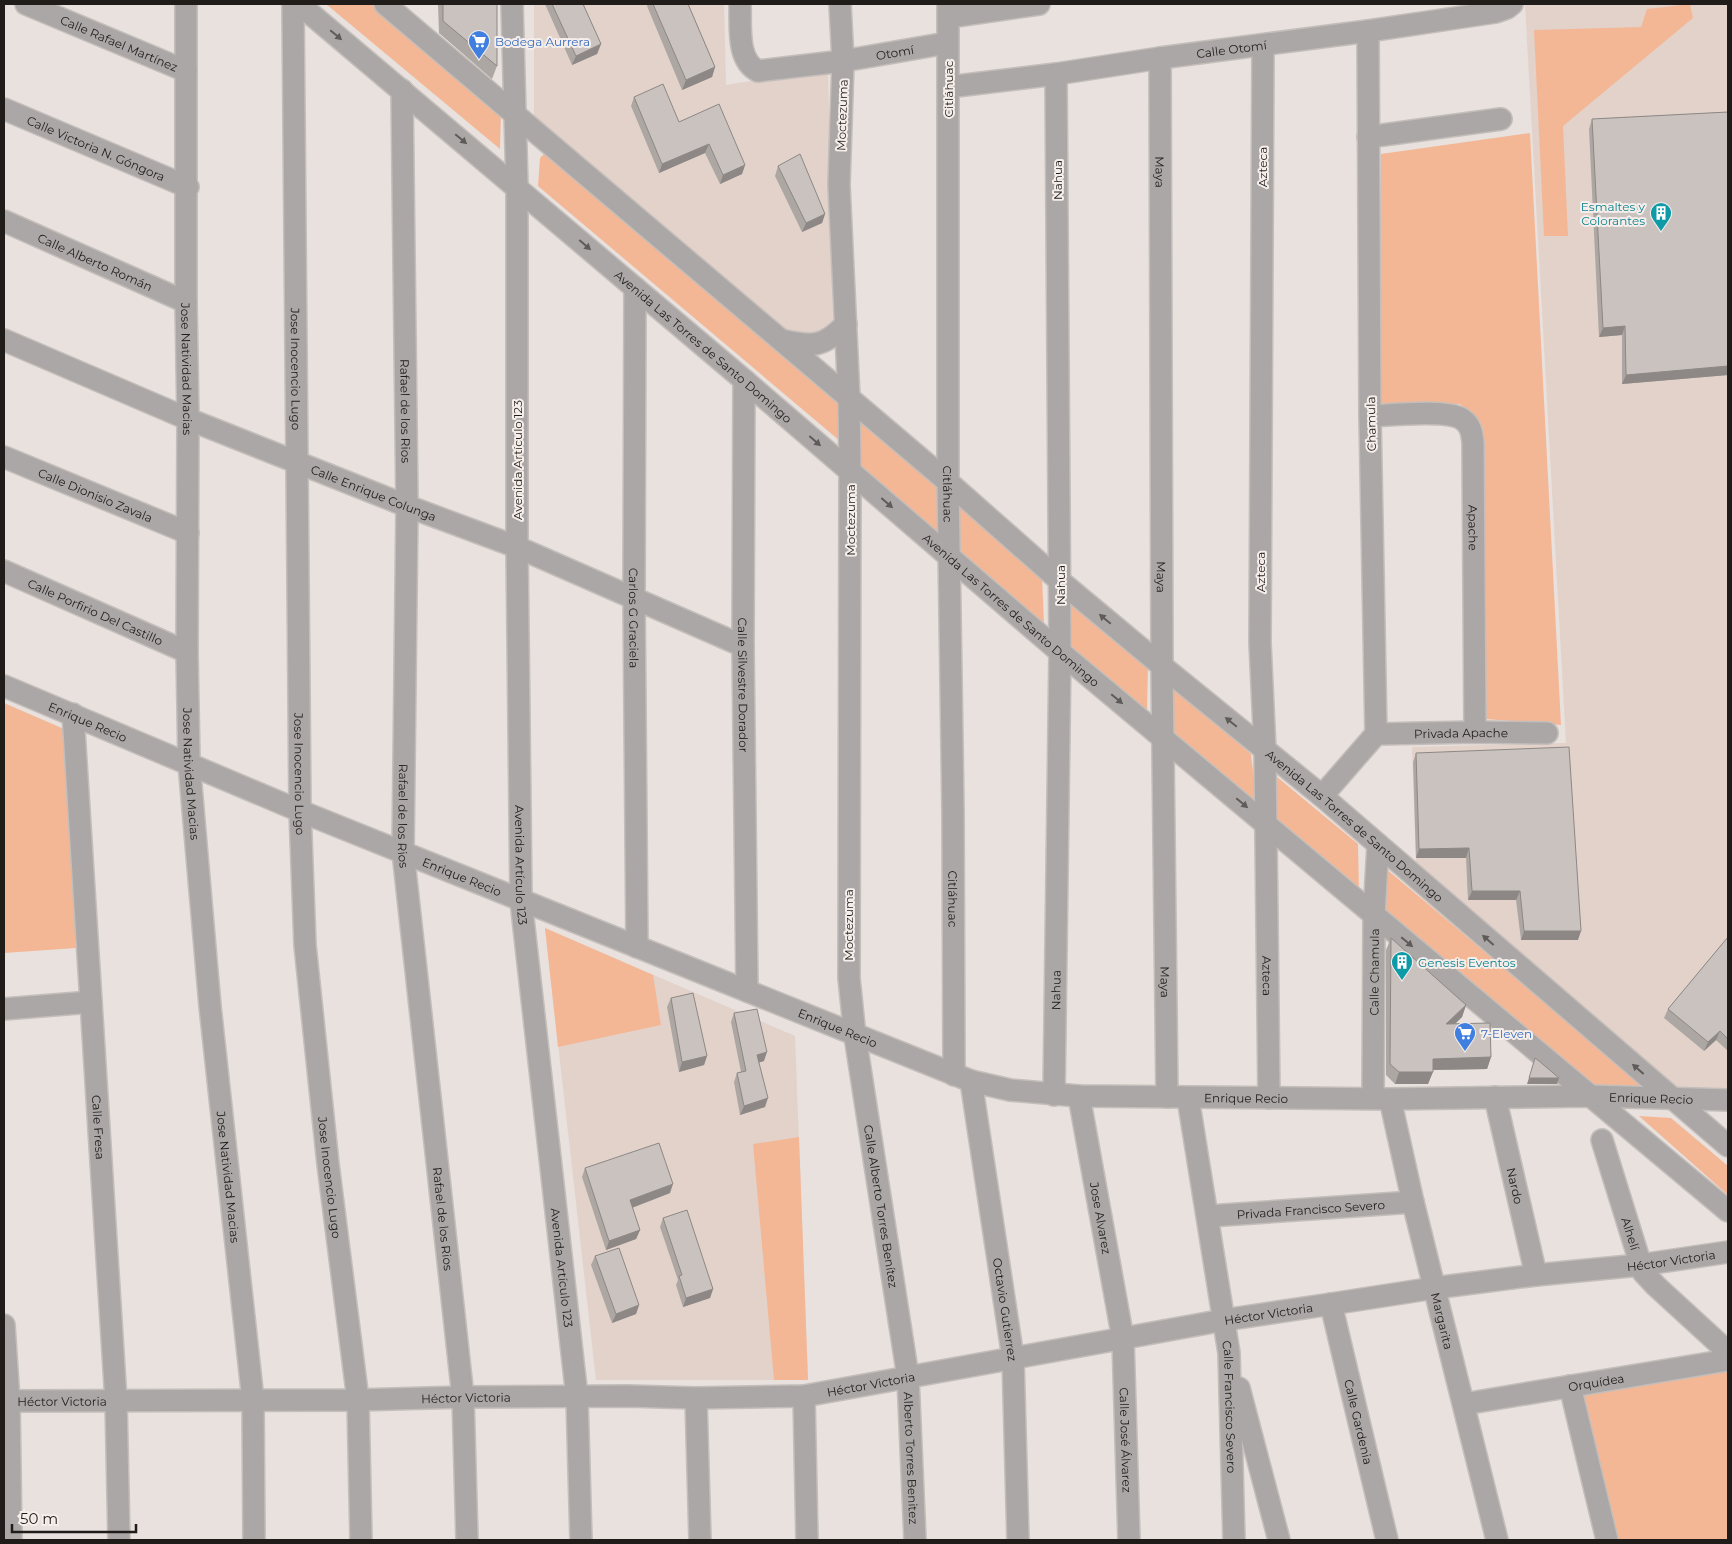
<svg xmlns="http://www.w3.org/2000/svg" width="1732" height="1544" font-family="Montserrat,sans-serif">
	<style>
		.built { fill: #e2d2ca }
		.green { fill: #f4b796 }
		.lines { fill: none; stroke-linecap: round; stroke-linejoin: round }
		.minor-casing { stroke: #c4beba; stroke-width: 24 }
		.minor { stroke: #aba7a6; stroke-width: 21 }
		.wall { fill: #ada7a3 }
		.shaded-wall { fill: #8d8885 }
		.building { fill: #c9c2be; stroke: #8d8885 }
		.oneway { fill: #5e5b59 }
		.labels { text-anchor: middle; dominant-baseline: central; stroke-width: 4; stroke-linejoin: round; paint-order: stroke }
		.shop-label { font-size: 12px; fill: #366cbe; stroke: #f6eeea; text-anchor: start }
		.street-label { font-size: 12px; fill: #1f1c1a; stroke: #f6eeea }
		.culture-label { font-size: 12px; fill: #0d838f; stroke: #f6eeea; text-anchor: end }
	</style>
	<rect width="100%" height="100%" fill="#e8e1dd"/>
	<path class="built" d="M534,4H724L726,85L828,69L833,322L821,335L793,340L534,121Z
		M1525,4H1728V1091L1676,1090L1624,1041L1416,865L1412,747L1566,743Z
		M545,928L795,1036L808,1380H596Z"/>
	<path class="green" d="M326,4H374L501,110L500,149Z
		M1690,4L1693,18L1563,126L1568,236H1544L1534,30L1641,27L1647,9Z
		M1530,133L1561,725L1486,719L1483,428L1460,404L1386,406L1380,402L1381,154Z
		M545,153L841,399L840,441L538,186L540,158Z
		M854,417L940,488L938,537L856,467Z
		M958,505L1042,577L1044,624L957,552Z
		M1066,599L1148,666L1147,711L1066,645Z
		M1163,678L1251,754L1257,805L1164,727Z
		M4,703L64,729L76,948L4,953Z
		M1271,772L1358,844L1359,893L1272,819Z
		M1378,862L1650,1091L1590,1088L1377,910Z
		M545,928L653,975L661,1025L558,1047Z
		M1639,1116L1671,1118L1728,1166V1195Z
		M799,1137L808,1380H774L753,1144Z
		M1728,1370V1540H1611L1576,1401L1584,1390Z"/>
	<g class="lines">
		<g class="minor-casing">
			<g id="minor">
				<path id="s1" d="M26,4L186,71"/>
				<path id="s2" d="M186,4V302L188,419L187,652L189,763L210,1006L253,1400L254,1540"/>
				<path id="s3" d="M293,4L300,811L305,945L328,1164L358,1400L361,1540"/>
				<path id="s4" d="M299,4L744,380L1060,652L1728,1211"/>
				<path id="s5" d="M385,4L948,482L1060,581L1162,666L1322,796L1728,1146"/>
				<path id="s6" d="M512,4L517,186V547L521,901L577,1397L581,1540"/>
				<path id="s7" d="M740,4C741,25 736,60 758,71L843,61L947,43"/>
				<path id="s8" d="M840,4L843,61L839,185L849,398L850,471L849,978L855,1036L908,1377L915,1540"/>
				<path id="s9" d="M948,4V482L953,812L954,1075"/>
				<path d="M949,17L1039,4"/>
				<path id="s10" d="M1263,45L1260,643L1265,750L1269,1098"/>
				<path id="s11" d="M1160,58L1162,666L1167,1097"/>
				<path id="s12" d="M948,87L1056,74L1160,58L1368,31L1496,12L1507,8L1512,4"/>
				<path id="s13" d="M402,90L407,506L403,852L463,1397L467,1540"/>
				<path id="s14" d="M4,109L188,187"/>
				<path d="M1368,137L1501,119"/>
				<path id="s15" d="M4,221L186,302"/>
				<path id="s16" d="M635,288L634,597L637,947"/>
				<path id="s17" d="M4,340L188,419L407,506L517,547L743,646"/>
				<path d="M781,340C812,347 823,348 846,324"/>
				<path id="s18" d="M744,380L743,646L747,991"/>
				<path id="s19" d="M1370,416C1391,415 1447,409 1462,419C1471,425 1472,433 1473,443L1475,732"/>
				<path id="s20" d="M4,457L188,533"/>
				<path id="s21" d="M4,571L187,652"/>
				<path id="s22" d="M4,686L300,811L971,1081L1010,1090L1079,1096L1390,1099L1591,1096L1728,1100"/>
				<path id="s23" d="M73,714L116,1401L119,1540"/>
				<path id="s24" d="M1376,734L1475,732L1547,733"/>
				<path d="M1322,796L1376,734L1370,416L1368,31"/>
				<path d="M4,1009L91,1002"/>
				<path id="s25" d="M971,1081L1013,1358L1018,1540"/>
				<path id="s26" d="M1054,1095L1060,652L1056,74"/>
				<path id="s27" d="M1079,1096L1123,1339L1129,1540"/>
				<path id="s28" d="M1495,1097L1536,1275"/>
				<path id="s29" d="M1188,1098L1229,1353L1234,1540"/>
				<path id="s30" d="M1373,1098L1374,915L1378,845"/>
				<path id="s31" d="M1390,1099L1413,1202L1497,1540"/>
				<path id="s32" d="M1602,1140L1643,1272L1656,1286L1728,1352"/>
				<path id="s33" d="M1209,1216L1413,1202"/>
				<path id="s34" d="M1331,1304L1387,1540"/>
				<path d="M4,1325L9,1401L11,1540"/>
				<path d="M1570,1386L1607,1540"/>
				<path d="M1239,1388L1279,1540"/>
				<path d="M804,1396L807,1540"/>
				<path d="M696,1398L700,1540"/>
				<path id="s35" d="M4,1401L358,1400L463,1397L628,1396L696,1398L804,1396L1224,1320L1331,1304L1434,1288L1536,1275L1640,1265L1728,1252"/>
				<path id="s36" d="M1464,1404L1728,1360"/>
			</g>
		</g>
		<use href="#minor" class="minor"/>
	</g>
	<path class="wall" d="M438,4H497V66L492,79L439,33Z
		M545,4H583L601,44L597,54L572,65Z
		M648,4H688L715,67L712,77L682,90L647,6Z
		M634,97L679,122L745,165L742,174L720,184L705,153L659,173L631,106Z
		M1728,112V375L1622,384V335L1599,337L1589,129L1592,119Z
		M778,166L825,214L822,223L802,232L775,176Z
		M1416,753L1578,940H1521L1516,900H1468L1466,858H1416L1413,762Z
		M1728,937V1051L1716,1040L1704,1051L1664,1018L1668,1009Z
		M1391,938L1466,1005L1462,1017L1455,1024L1491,1057L1487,1069L1433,1070L1428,1084H1395L1386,1075V950Z
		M671,998L707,1056L704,1065L679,1072L667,1007Z
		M734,1013L764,1061L759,1062L765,1107L740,1115L734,1082L737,1073L741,1072L731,1022Z
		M585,1168L670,1193L632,1208L640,1230L636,1239L606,1250L582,1177Z
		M663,1218L713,1289L710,1298L683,1307L676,1285L678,1280L660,1227Z
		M595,1256L639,1305L636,1314L612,1323L591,1265Z"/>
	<path class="shaded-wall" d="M601,44L597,54L572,65L576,56Z
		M715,67L712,77L682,90L686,80Z
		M709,144L705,153L659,173L662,164Z
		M745,165L742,174L720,184L723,175Z
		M825,214L822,223L802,232L806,223Z
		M1625,326L1622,335L1599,337L1603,328Z
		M1728,366V375L1622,384L1626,375Z
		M1469,848L1466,858H1416L1419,849Z
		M1472,891H1520L1516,900H1468Z
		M1524,931H1581L1578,940H1521Z
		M1466,1005L1462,1017L1442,1036L1446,1024Z
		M1720,1031L1716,1040L1704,1051L1708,1042Z
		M767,1052L764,1061L754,1064L757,1055Z
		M707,1056L704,1065L679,1072L682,1062Z
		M1491,1057L1487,1069L1429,1070L1433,1059Z
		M1399,1072H1433L1428,1084H1395Z
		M1529,1078H1559L1557,1084H1527Z
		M768,1098L765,1107L740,1115L744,1106Z
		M673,1184L670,1193L626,1210L630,1200Z
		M640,1230L636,1239L606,1250L609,1241Z
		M713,1289L710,1298L683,1307L686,1298Z
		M639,1305L636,1314L612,1323L616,1314Z"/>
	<path class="building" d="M443,4H497V66L443,21Z
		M552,4H583L601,44L576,56Z
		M653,4H688L715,67L686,80Z
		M663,84L679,122L719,104L745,165L723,175L709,144L662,164L634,97Z
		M1728,112V366L1626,375L1625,326L1603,328L1592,119Z
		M800,154L825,214L806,223L778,166Z
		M1569,747L1581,931H1524L1520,891H1472L1469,848L1419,849L1416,753Z
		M1728,937V1039L1720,1031L1708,1042L1668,1009Z
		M1391,938L1466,1005L1446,1024L1490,1023L1491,1057L1433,1059V1072H1399L1390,1064Z
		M693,993L707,1056L682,1062L671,998Z
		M757,1009L767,1052L757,1055L768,1098L744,1106L737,1073L746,1071L734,1013Z
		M1535,1058L1539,1061L1559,1078H1529Z
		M659,1143L673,1184L630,1200L640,1230L609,1241L585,1168Z
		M687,1210L713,1289L686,1298L679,1276L682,1275L663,1218Z
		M619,1248L639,1305L616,1314L595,1256Z"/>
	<defs><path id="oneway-solid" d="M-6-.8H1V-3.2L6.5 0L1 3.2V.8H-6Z" transform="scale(1.25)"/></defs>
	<g class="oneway">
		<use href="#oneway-solid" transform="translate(336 35) rotate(40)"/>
		<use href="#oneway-solid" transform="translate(461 139) rotate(40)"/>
		<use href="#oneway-solid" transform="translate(585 245) rotate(41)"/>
		<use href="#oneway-solid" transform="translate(815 441) rotate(41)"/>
		<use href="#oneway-solid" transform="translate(887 503) rotate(41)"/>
		<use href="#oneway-solid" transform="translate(1105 619) rotate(-140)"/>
		<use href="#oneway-solid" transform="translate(1117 699) rotate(40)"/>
		<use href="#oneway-solid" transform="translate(1231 722) rotate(-141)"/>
		<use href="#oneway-solid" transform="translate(1242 803) rotate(40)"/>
		<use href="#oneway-solid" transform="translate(1488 940) rotate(-139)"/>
		<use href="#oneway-solid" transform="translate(1407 942) rotate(40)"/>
		<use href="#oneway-solid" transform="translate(1638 1069) rotate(-139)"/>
	</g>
	<defs>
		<g id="supermarket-pin" transform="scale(1.125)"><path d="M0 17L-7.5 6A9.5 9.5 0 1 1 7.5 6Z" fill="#3f7fe0" stroke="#f6eeea"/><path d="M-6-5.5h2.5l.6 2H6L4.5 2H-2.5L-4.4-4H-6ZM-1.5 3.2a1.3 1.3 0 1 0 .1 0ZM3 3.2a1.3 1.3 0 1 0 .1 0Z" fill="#fff"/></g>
		<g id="building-pin" transform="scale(1.125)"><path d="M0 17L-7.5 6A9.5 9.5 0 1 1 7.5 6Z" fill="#0f9aa8" stroke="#f6eeea"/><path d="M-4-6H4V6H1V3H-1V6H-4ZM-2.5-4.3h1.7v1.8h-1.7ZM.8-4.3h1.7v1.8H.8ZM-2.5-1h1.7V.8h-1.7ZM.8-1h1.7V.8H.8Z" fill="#fff"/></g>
	</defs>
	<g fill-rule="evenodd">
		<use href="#supermarket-pin" x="479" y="41"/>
		<use href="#building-pin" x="1661" y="213"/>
		<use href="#building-pin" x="1402" y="962"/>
		<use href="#supermarket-pin" x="1465" y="1033"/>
	</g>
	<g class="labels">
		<g class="shop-label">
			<text x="495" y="41">Bodega Aurrera</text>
			<text x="1481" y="1033">7-Eleven</text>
		</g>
		<g class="street-label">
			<text stroke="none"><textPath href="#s1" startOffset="101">Calle Rafael Martínez</textPath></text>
			<text stroke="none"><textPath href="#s12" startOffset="286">Calle Otomí</textPath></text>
			<text stroke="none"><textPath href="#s7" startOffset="211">Otomí</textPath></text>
			<text transform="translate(948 89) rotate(-90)">Citláhuac</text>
			<text transform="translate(842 115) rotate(-88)">Moctezuma</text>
			<text stroke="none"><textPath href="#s14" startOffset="100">Calle Victoria N. Góngora</textPath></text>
			<text transform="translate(1262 167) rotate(-90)">Azteca</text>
			<text stroke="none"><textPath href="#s11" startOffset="114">Maya</textPath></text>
			<text transform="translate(1057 180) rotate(-90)">Nahua</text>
			<text stroke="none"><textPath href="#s15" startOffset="100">Calle Alberto Román</textPath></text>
			<text stroke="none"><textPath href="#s4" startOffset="530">Avenida Las Torres de Santo Domingo</textPath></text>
			<text stroke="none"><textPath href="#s2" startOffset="365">Jose Natividad Macias</textPath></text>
			<text stroke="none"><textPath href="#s3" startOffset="365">Jose Inocencio Lugo</textPath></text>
			<text stroke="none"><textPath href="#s13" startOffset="321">Rafael de los Rios</textPath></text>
			<text transform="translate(1371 424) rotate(-91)">Chamula</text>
			<text transform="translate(517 460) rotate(-90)">Avenida Artículo 123</text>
			<text stroke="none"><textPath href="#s17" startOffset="400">Calle Enrique Colunga</textPath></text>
			<text stroke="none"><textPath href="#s9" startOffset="490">Citláhuac</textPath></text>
			<text stroke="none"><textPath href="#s20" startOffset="99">Calle Dionisio Zavala</textPath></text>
			<text transform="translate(850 520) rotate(-90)">Moctezuma</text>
			<text stroke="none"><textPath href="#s19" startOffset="205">Apache</textPath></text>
			<text transform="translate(1260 572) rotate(-90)">Azteca</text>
			<text stroke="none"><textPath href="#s11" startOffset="519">Maya</textPath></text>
			<text transform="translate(1060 585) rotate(-90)">Nahua</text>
			<text stroke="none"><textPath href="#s4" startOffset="935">Avenida Las Torres de Santo Domingo</textPath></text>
			<text stroke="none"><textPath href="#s21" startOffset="100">Calle Porfirio Del Castillo</textPath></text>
			<text stroke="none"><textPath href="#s16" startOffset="330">Carlos G Graciela</textPath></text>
			<text stroke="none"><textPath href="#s18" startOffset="305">Calle Silvestre Dorador</textPath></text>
			<text stroke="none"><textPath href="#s22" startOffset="91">Enrique Recio</textPath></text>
			<text stroke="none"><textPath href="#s24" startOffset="85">Privada Apache</textPath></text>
			<text stroke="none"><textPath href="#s2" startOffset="770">Jose Natividad Macias</textPath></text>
			<text stroke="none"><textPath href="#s3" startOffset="770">Jose Inocencio Lugo</textPath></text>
			<text stroke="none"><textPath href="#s13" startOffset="726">Rafael de los Rios</textPath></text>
			<text stroke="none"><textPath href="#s5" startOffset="1271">Avenida Las Torres de Santo Domingo</textPath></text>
			<text stroke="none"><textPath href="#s6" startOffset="861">Avenida Artículo 123</textPath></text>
			<text stroke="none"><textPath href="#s22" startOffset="496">Enrique Recio</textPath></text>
			<text stroke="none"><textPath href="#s9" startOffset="895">Citláhuac</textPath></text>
			<text transform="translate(848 925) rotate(-90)">Moctezuma</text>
			<text stroke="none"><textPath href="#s30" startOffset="126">Calle Chamula</textPath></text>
			<text stroke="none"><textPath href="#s10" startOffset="931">Azteca</textPath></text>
			<text stroke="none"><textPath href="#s11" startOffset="924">Maya</textPath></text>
			<text stroke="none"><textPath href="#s26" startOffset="105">Nahua</textPath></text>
			<text stroke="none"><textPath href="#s22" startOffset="901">Enrique Recio</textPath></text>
			<text stroke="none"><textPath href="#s22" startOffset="1321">Enrique Recio</textPath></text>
			<text stroke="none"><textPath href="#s22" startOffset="1726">Enrique Recio</textPath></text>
			<text stroke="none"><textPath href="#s23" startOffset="414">Calle Fresa</textPath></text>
			<text stroke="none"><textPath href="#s2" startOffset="1175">Jose Natividad Macias</textPath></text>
			<text stroke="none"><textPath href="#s3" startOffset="1175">Jose Inocencio Lugo</textPath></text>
			<text stroke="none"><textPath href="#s28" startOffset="91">Nardo</textPath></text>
			<text stroke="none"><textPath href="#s8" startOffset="1205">Calle Alberto Torres Benítez</textPath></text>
			<text stroke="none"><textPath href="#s33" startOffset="102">Privada Francisco Severo</textPath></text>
			<text stroke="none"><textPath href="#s27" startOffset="124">Jose Alvarez</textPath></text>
			<text stroke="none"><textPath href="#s13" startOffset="1131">Rafael de los Rios</textPath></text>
			<text stroke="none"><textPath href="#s32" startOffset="98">Alhelí</textPath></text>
			<text stroke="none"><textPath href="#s35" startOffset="1678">Héctor Victoria</textPath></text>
			<text stroke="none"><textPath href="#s6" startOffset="1266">Avenida Artículo 123</textPath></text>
			<text stroke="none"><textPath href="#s25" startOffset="231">Octavio Gutierrez</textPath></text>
			<text stroke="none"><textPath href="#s35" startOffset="1272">Héctor Victoria</textPath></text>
			<text stroke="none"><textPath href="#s31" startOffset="228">Margarita</textPath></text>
			<text stroke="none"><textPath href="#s36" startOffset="134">Orquídea</textPath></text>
			<text stroke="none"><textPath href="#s35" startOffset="868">Héctor Victoria</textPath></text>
			<text stroke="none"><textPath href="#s35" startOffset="462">Héctor Victoria</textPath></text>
			<text stroke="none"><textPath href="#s35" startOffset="58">Héctor Victoria</textPath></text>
			<text stroke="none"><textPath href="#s29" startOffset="312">Calle Francisco Severo</textPath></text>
			<text stroke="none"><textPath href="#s34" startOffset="121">Calle Gardenia</textPath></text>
			<text stroke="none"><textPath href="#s27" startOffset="348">Calle José Álvarez</textPath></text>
			<text stroke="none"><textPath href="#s8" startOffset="1459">Alberto Torres Benitez</textPath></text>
		</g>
		<g class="culture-label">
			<text x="1645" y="206">Esmaltes y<tspan x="1645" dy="14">Colorantes</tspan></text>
			<text x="1418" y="962" text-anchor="start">Genesis Eventos</text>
		</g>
	</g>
	<rect width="1732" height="1544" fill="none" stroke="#1f1c1a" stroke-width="10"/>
	<path d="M12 1524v8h124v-8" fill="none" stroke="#1f1c1a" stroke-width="2.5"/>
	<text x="20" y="1524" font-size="15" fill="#1f1c1a" stroke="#f6eeea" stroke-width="4" paint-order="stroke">50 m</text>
</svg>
